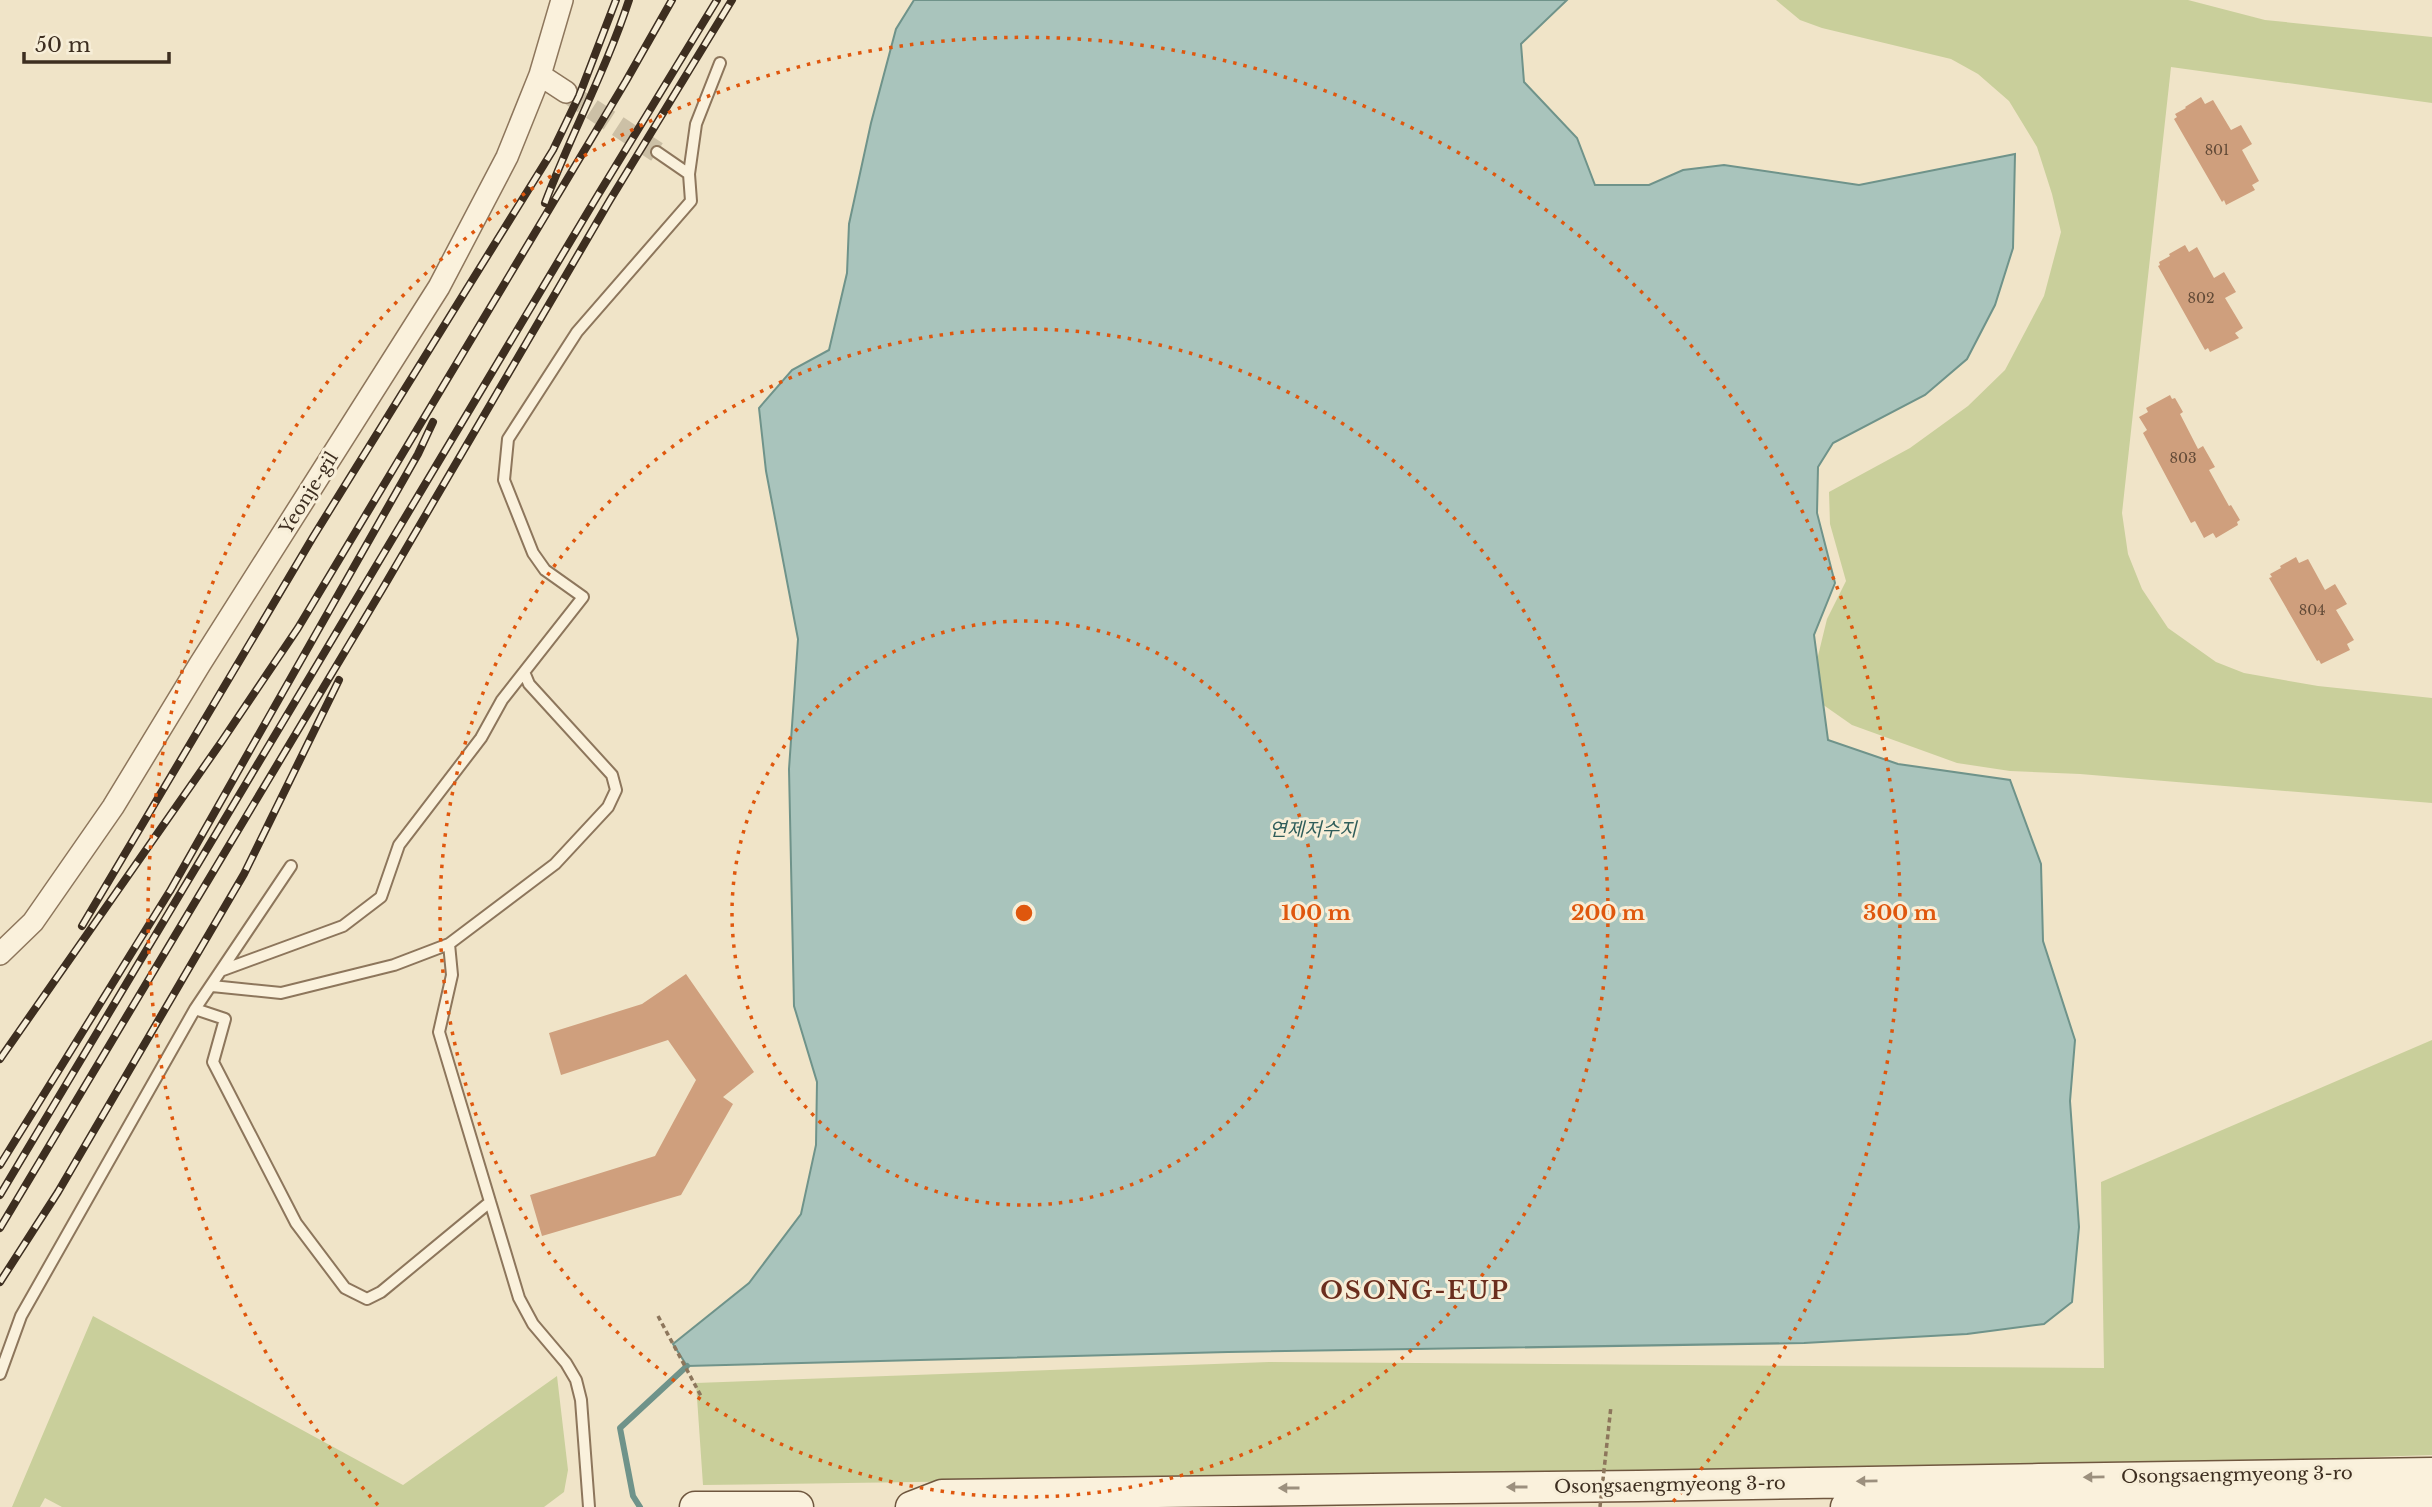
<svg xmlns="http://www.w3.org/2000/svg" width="2432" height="1507" font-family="'Libre Baskerville','Noto Sans KR',serif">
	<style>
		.green { fill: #c9cf9b }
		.water { fill: #a9c4bc; stroke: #6f938a; stroke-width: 2 }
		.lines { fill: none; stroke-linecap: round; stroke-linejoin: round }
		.stream { stroke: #6f938a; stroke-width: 6 }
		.building { fill: #cf9f7d }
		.street-tunnel { stroke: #ccc0a6; stroke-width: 21; stroke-dasharray: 21 10; stroke-linecap: butt }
		.lane-casing { stroke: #8d765c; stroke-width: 14 }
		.street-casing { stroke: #8d765c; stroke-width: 24 }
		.secondary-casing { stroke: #6f573f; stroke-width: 33 }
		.path { stroke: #8d765c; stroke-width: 3.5; stroke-dasharray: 5 3.5; stroke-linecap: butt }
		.lane { stroke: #faf1dc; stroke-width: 10 }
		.street { stroke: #faf1dc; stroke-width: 21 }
		.secondary { stroke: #faf1dc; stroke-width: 30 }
		.rail-casing { stroke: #3d2e20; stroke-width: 8 }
		.rail { stroke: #f7eed8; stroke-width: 5; stroke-dasharray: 16; stroke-linecap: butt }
		.path-bridge { stroke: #8d765c; stroke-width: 3.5; stroke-dasharray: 5 3.5; stroke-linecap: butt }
		.oneway { fill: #9c907e }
		.ring { fill: none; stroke: #df570d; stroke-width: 3.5; stroke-dasharray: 3.5 7 }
		.labels { text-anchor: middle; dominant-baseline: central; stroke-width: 6; stroke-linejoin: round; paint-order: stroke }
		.number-label { font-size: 14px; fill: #624a37 }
		.street-label { font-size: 18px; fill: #3d2e20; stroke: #f7eed8 }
		.water-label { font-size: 19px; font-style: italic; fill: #2f5d5a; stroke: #f7eed8 }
		.district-label { font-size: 24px; font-weight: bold; letter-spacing: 2px; fill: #6b2e1e; stroke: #f7eed8 }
		.centre { fill: #df570d; stroke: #f7eed8; stroke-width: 3.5 }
		.ring-label { font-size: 21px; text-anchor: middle; font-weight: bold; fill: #df570d; stroke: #f7eed8; stroke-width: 6; stroke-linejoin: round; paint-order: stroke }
	</style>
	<rect width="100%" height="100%" fill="#f0e4c8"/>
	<path class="green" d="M1776,0H2188L2265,20L2432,37V103L2171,67L2122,513L2128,554L2142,589L2168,628L2216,662L2244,673L2318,686L2432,698V803L2080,774L2010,771L1957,763L1852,725L1822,704L1817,660L1827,619L1846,581L1830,524L1829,492L1910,448L1968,406L2005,370L2044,296L2061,232L2052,194L2037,147L2009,101L1978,74L1951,59L1822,28L1800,20Z
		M2432,1040V1455L2142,1465L703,1485L696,1383L1269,1362L2104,1368L2101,1182Z
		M93,1316L403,1485L557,1376L568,1470L564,1492L544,1507H62L45,1498L40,1507H12Z"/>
	<path class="water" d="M914,0H1567L1521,44L1524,82L1577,138L1595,185H1649L1683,170L1724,165L1859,185L2015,154L2013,248L1995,305L1967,359L1925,395L1833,443L1818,467L1817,513L1835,583L1814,635L1828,740L1898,764L2010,780L2041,864L2043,941L2075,1040L2070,1101L2079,1227L2072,1302L2044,1324L1967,1334L1804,1343L1228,1352L687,1366L673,1344L749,1283L801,1214L816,1145L817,1082L794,1006L789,769L798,639L766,471L759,408L792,370L829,350L847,273L849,224L871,123L896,29Z"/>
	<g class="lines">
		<path class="stream" d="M640,1507L633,1496L620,1428L687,1366"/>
	</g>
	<path class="building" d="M2201,97L2205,104L2213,100L2231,130L2241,125L2252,144L2242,150L2259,181L2252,185L2255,190L2226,205L2224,200L2222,202L2174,119L2177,117L2175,114L2186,108L2185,107Z
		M2185,245L2189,252L2197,247L2214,278L2224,272L2236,292L2225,298L2243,328L2235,333L2239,338L2210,352L2208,348L2205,350L2158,266L2160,265L2159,262L2170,256L2169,254Z
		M2170,395L2172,399L2175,398L2183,412L2180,414L2198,449L2203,446L2215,467L2209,470L2229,506L2231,505L2240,520L2237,522L2238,525L2216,538L2213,533L2204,538L2195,521L2191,523L2143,433L2147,430L2139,417L2148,412L2146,408Z
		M2296,557L2299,563L2308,559L2325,590L2335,584L2347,604L2336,610L2354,640L2347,644L2350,650L2321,664L2319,660L2317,661L2269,578L2272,577L2270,574L2281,568L2280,566Z
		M686,974L754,1072L723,1097L733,1104L681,1195L542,1236L530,1195L655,1156L696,1080L668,1040L561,1075L549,1033L642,1004Z"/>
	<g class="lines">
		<path class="street-tunnel" d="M566,92L657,152"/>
		<g class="lane-casing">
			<path id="lane" d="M689,174L696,124L720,63
				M449,944L452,975L439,1032L519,1298L533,1324L566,1363L576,1380L581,1400L589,1507
				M223,970L343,926L381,897L399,845L481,738L502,700L583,597L545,570L533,553L504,480L508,439L577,332L691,201L689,174L657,152
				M212,986L281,993L394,965L449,944L555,864L608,807L616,790L612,775L529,684L524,672
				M195,1009L225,1019L213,1062L296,1223L345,1288L367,1299L381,1292L490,1202
				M0,1374L21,1316L195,1009L291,866"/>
		</g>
		<g class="street-casing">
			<path id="street" d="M540,75L566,92
				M0,954L33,922L113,807L200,664L439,287L507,157L540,75L562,0"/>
		</g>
		<g class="secondary-casing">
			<path id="secondary" d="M695,1507H798
				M911,1507L942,1495C1174,1490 1406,1489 1638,1486C1903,1482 2167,1476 2432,1473
				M1846,1507L2432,1500"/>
		</g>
		<path class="path" d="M658,1316L701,1396"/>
		<use href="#lane" class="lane"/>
		<use href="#street" class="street"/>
		<use href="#secondary" class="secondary"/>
		<g class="rail-casing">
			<path id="rail" d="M545,203C571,134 606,70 629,0
				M170,891L418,454L433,422
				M82,926L313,537L553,150L579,96L616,0
				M0,1059L222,741L298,628L626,81L672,0
				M0,1165L173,886
				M0,1195L598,195L717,0
				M0,1228L383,588L610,200L732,0
				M0,1282L58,1192L244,874L339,680"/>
		</g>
		<use href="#rail" class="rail"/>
		<path class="path-bridge" d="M1600,1507L1611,1406"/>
	</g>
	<defs><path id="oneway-solid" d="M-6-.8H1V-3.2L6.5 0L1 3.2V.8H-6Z" transform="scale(1.75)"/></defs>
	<g class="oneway">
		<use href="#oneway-solid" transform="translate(2094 1477) rotate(179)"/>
		<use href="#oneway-solid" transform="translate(1867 1481) rotate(179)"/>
		<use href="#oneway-solid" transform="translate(1517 1487) rotate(180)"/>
		<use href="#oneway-solid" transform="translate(1289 1488) rotate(180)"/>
	</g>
	<g class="ring">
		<circle cx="1024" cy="913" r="292"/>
		<circle cx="1024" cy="913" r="584"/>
		<path d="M378 1505A876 876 0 1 1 1670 1505"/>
	</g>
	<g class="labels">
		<g class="number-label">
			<text x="2217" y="150">801</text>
			<text x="2201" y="298">802</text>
			<text x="2183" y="458">803</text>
			<text x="2312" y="610">804</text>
		</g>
		<g class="street-label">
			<text transform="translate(309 493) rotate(-58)">Yeonje-gil</text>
			<text transform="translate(2237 1475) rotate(-1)">Osongsaengmyeong 3-ro</text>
			<text transform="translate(1670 1485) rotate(-1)">Osongsaengmyeong 3-ro</text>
		</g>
		<g class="water-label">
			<text x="1313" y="829">연제저수지</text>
		</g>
		<g class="district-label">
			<text x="1415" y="1290">OSONG-EUP</text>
		</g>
	</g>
	<circle cx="1024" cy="913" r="10" class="centre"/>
	<g class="ring-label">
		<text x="1316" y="920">100 m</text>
		<text x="1608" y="920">200 m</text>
		<text x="1900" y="920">300 m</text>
	</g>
	<path d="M24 52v10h145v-10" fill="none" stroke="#3d2e20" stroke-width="3.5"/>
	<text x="35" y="52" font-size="21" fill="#3d2e20" stroke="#f7eed8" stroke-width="5" paint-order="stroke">50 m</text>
</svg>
